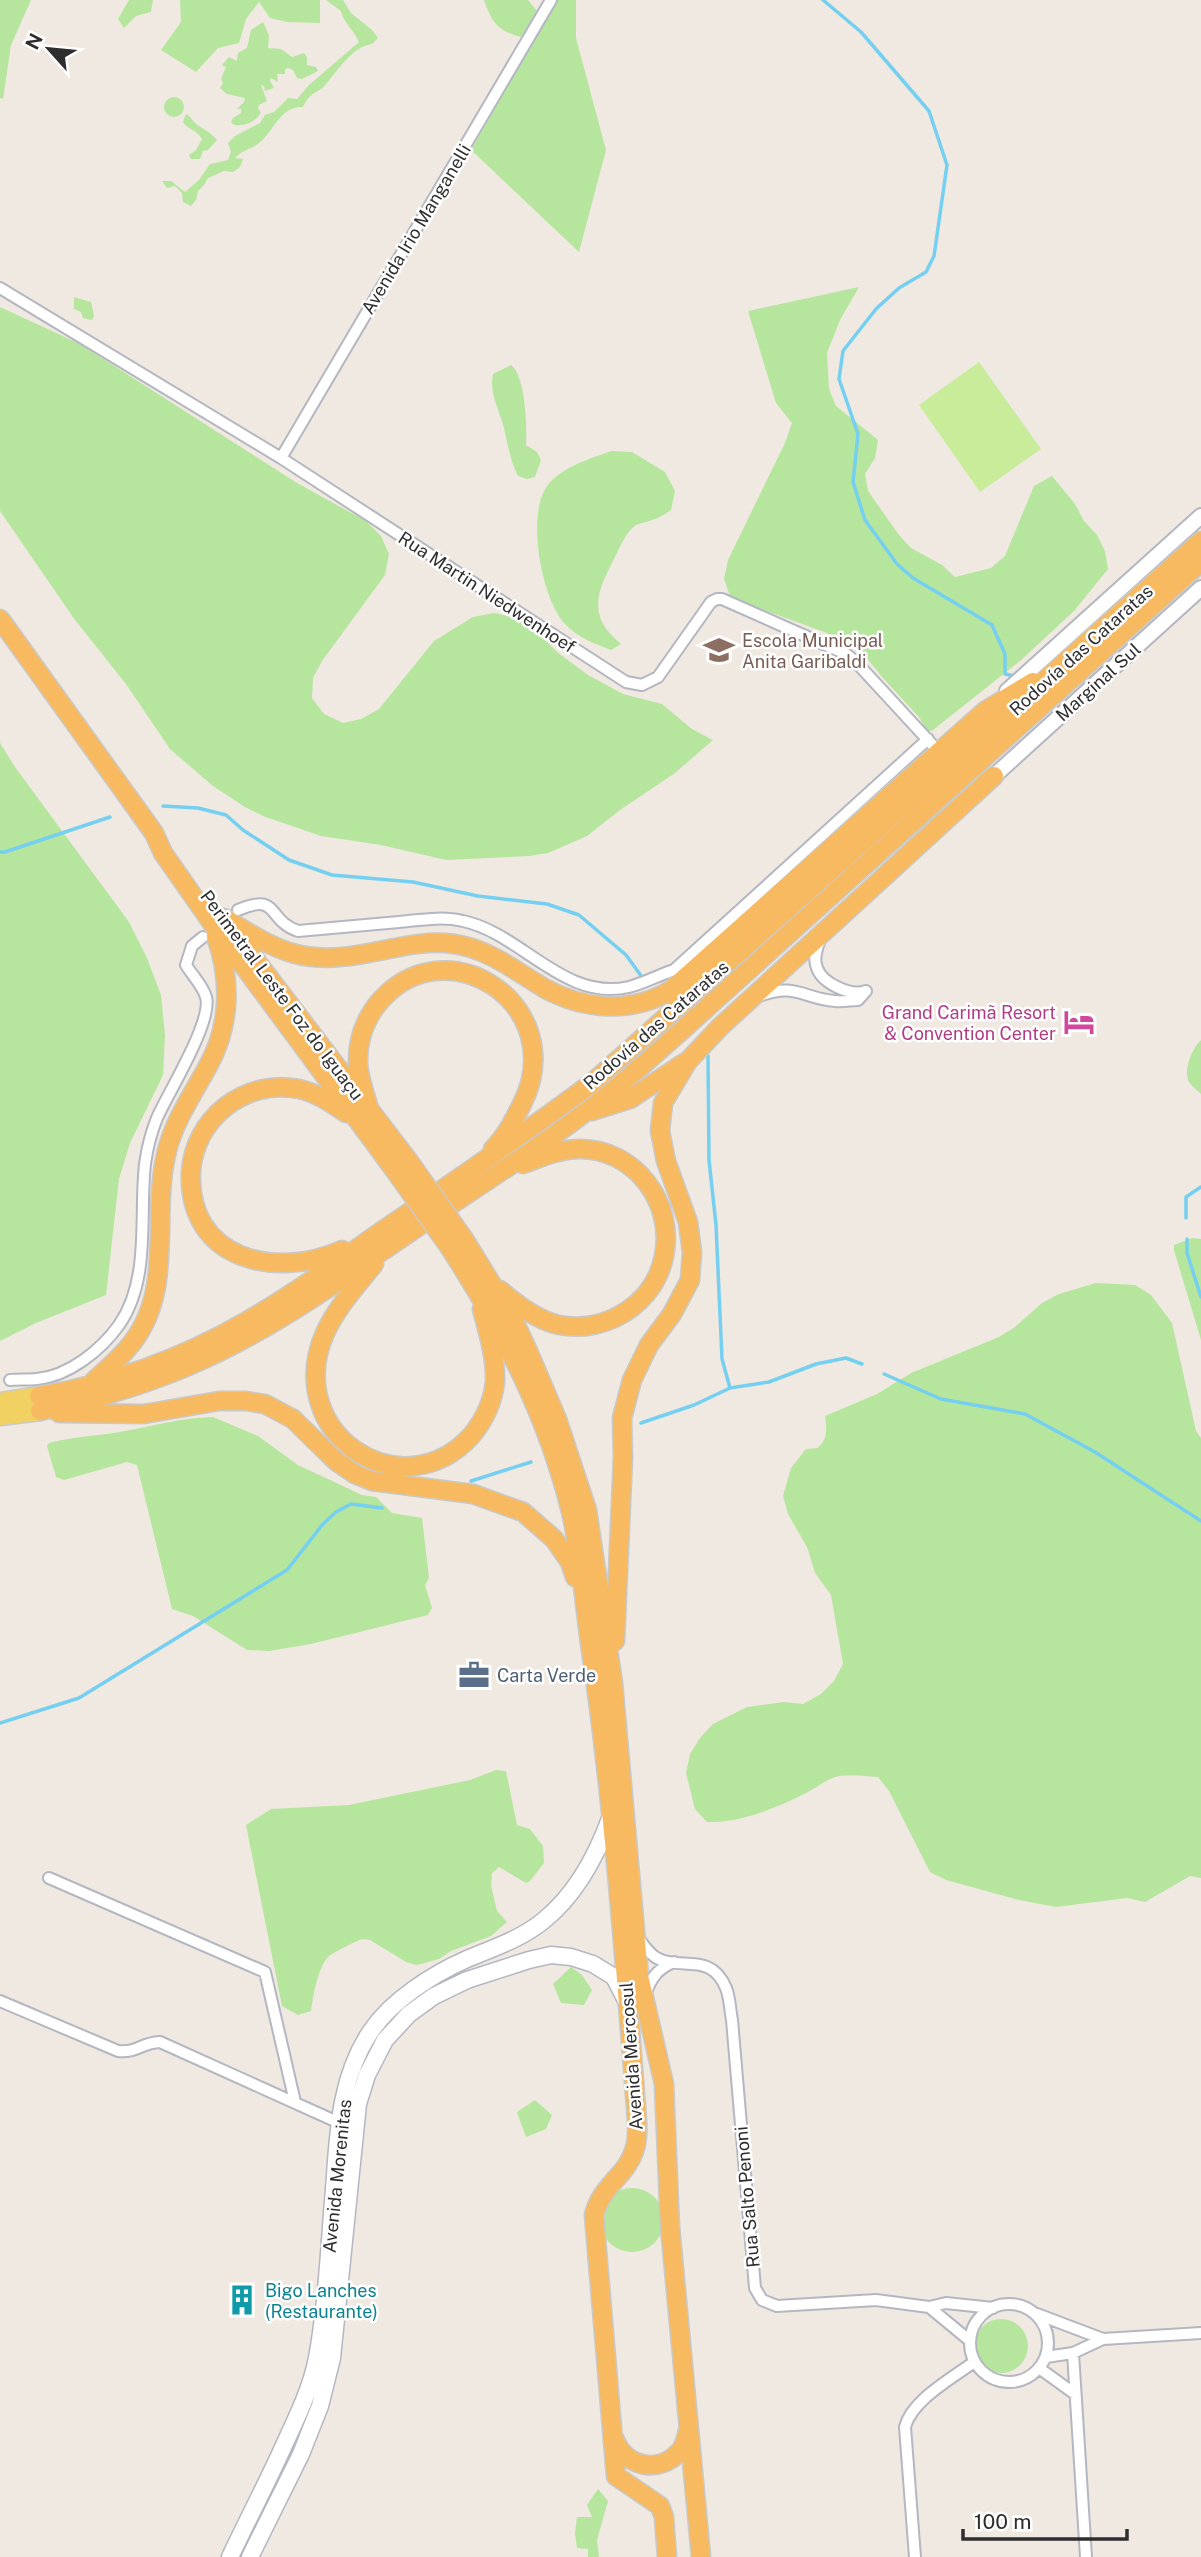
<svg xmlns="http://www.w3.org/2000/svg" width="1201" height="2557" font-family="'Public Sans',sans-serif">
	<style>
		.green { fill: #b6e59e }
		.pitch { fill: #c9ec9a }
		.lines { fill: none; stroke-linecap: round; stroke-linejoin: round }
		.stream { stroke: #75cff0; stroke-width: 3.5 }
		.minor-casing { stroke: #b4b7c1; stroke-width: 14 }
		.tertiary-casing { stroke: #b4b7c1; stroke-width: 18 }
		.secondary-casing { stroke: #b4b7c1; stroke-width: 19 }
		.primary-casing { stroke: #c9c9c9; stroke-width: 21 }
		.trunk-casing { stroke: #c9c9c9; stroke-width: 21 }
		.minor { stroke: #fff; stroke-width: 10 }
		.tertiary { stroke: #fff; stroke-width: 14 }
		.secondary { stroke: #fff; stroke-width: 16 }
		.primary { stroke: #f2d163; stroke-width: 18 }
		.trunk { stroke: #f8ba60; stroke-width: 18 }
		.trunk-bridge-casing { stroke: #c9c9c9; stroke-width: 21; stroke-linecap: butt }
		.trunk-bridge { stroke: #f8ba60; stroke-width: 18 }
		.labels { text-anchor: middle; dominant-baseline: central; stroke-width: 5; stroke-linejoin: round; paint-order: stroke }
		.street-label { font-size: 18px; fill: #2e2e2e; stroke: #fff }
		.education-label { font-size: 18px; fill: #785e54; stroke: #fff; text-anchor: start }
		.hotel-label { font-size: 18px; fill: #b23c85; stroke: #fff; text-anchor: end }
		.service-label { font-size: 18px; fill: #4e5e75; stroke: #fff; text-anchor: start }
		.culture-label { font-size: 18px; fill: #0d838f; stroke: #fff; text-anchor: start }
	</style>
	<rect width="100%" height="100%" fill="#efe9e1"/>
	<path class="green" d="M0,0H31L11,45L3,99L0,98Z
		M129,0H153L151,12L136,16L124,28L118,19Z
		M180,0H320V23L287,22L270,18L259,2L246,19L239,43L218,48L196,72L161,50L181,22Z
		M326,0H343L351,13L372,30L378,38L372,44C353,46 337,71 326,84C317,95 312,89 303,107C280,106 275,130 259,143C252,149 242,150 235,158L243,159L240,167L233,172L224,171L208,178L204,185L198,191L196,200L191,206L183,202L182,193L175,186L167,188L162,181H171L185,192L199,180L210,164L228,160L231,152L228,143L235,136L260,123L265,115L274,112L288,98L297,99L309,85L359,42C354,30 344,24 341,11Z
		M484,0H528L537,11L521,37C497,30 493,24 484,0Z
		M557,0H576V38L606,150L579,252L471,150Z
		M263,22L269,35L268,48L281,49L292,57L304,53L307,57V65L316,67L318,71L302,79L297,78L293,70L289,68L285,69V74H277L278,82L271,78L270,81L274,88L265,91L264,86L261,85L267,101L259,105L258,109L261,112C256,122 246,126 234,125L231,122L233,118L241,113V109H237L244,102L245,98L227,94L220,88L223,83L221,79L226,67L222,65L229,57L237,61L238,53L247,48L251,30Z
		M164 107a10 10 0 1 1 20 0a10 10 0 1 1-20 0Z
		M186,114C192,117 193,123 199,126C206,131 210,132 217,140L208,150L203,151L200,159H191L189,155L196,150L202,139C195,128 188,130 183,122Z
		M859,287L840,320L827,353L829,389L836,406L878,440L875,458L865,474L868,491L899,535L911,548L942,565L955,577L991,568L1005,556L1034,486L1052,476L1075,504L1084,521L1097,535L1105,551L1108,569L1074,611L1020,661L933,730L927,732L919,717L883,678L860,650L827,633L761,609L744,605L730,596L724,579L728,560L785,443L792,423L776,403L748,311Z
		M74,297L91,302L94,316L92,320L83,318L81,312L74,309Z
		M0,307L80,344L297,483L366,521L381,536L389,554L385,575L322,661L313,678L312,698L324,714L343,723L361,719L379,709L434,641L473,617L494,613L512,617L530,625L557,652L588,675L623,694L662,704L692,729L713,740L675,773L620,810L587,836L548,853L529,856L446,860L381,845L321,836L263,816L245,807L213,786L170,749L126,684L75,620L0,511Z
		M511,365C526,377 527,426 526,445L537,452L541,460L535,477L527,479L518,476C510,460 508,445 504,428C499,408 489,395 493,374Z
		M612,451L632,452L665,472L675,491L671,510C665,514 659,518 652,520C648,522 640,523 636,525C626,532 620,547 615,557C597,592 586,615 621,644L611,650C594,643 578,638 565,624C542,599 528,523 544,491C555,469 591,458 612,451Z
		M0,743L15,767L129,922L147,958L161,995L165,1035L163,1075L130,1143L119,1179L106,1295L36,1323L0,1341Z
		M1201,1040V1094C1198,1091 1192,1086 1189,1082C1183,1070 1192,1048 1201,1040Z
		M1192,1238L1201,1239V1340L1174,1250V1245Z
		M1096,1283L1135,1285L1151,1295L1172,1323L1196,1431L1201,1438V1878L1190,1876L1145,1902L1127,1898L1056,1907L1019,1900L946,1880L930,1872L889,1791L878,1777C865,1776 851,1774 839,1776C826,1779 818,1787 806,1793C776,1808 741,1823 707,1822L695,1809L686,1773L690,1754L700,1738L713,1724L747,1707L784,1702L803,1704L821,1694L834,1681L843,1664L831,1595L815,1573L807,1547L788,1514L783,1496L791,1468L806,1449L818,1448C828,1438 827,1430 825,1416L877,1394L911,1373L999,1337L1015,1327L1042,1303L1059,1294Z
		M213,1417L258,1436L298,1465L362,1495L376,1497L392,1513L422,1518L429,1578L425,1585L432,1608L428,1615L311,1644L269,1651L247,1650L193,1616L172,1609L137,1465L127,1462L64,1480L56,1477L47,1446L49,1443C74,1436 100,1436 125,1431C157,1425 180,1418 213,1417Z
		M496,1770L506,1771L517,1825L530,1829L543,1846L544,1863L530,1881L526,1883L499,1867L492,1873L491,1885L497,1911L507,1922L491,1936L451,1951L439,1959L417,1965L406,1962L370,1940L362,1939C356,1941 330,1954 328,1957C318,1968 313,1996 311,2011L298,2015L282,2006L246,1825L271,1809L349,1805L470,1780Z
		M571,1967L582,1975L592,1990L584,2005L561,2003L553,1984Z
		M535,2100L552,2115L546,2129L526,2137L517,2112Z
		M600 2220a32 32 0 1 1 64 0a32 32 0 1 1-64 0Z
		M974 2346a27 27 0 1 1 54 0a27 27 0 1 1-54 0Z
		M598,2489L608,2501L597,2540L599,2557H588V2549L577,2548L575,2533L577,2517H592L587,2505Z"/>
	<path class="pitch" d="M979,362L1041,449L980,492L919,405Z"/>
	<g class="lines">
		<path class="stream" d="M823,0L861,32L929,111L947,165L934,256L926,272L899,288L876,309L843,351L839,379L858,434L853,482L865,520L897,564L913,578L992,625L1005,654V674L1014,676
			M163,806L198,808L226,815L243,830L289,860L332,875L413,882L478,896L547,904L579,915L626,955L642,977
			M0,852H5L110,817
			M708,1056L709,1160L716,1225L722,1359L730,1388
			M1186,1218V1197L1201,1187
			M1187,1239V1253L1201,1297
			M884,1374L941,1399L1025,1414L1095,1452L1201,1521
			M641,1423L694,1405L730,1388L769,1382L816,1364L846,1358L862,1364
			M471,1481L531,1462
			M0,1723L79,1698L287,1570L323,1524L336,1512L351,1504L382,1508"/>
		<g class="minor-casing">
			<path id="minor" d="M0,288L281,458L626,682L642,685L658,677L711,602L717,599H722L846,654L855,661L939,752
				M281,458L551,0
				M238,910C280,892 266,920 298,931C331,928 365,925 399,922C420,920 442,916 463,921C521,933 564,1002 629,987C644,983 659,975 674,970L928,739
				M820,939C817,949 813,959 817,968C822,983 851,997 866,991
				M759,996C797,982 803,999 835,1001C843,1002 851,1000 858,1000L866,991
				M10,1380C19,1379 28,1380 37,1379C69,1376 101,1350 119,1325C151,1279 139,1216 145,1164C147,1149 151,1133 157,1118C168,1093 213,1021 206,997C203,986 192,975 186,965L192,946L203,937
				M49,1878L265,1972L295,2102
				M637,1936C641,1942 648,1952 655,1957C679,1972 710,1950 726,1988C730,1998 730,2010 732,2020L755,2288L762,2300L777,2306L876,2300L929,2307L946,2303L993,2308
				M645,1995C651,1978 657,1969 674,1962
				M0,2001L118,2051C138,2053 140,2043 160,2042L344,2125
				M970 2343a39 39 0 1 1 78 0a39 39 0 1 1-78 0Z
				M929,2307L969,2340
				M1037,2314L1103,2339
				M1073,2353L1086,2557
				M1046,2357L1073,2353L1103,2339L1201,2333
				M1039,2368L1075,2394
				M915,2557L905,2427C912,2400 951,2379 974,2362"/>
		</g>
		<g class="tertiary-casing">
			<path id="tertiary" d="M1007,691L1201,516
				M994,776L1201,588"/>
		</g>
		<g class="secondary-casing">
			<path id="secondary" d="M230,2557C248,2519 268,2481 285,2443C298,2415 311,2388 317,2358C327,2303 329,2246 334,2189C338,2135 339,2078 371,2031C392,2000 433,1974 467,1959C493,1948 521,1939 543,1921C577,1894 597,1855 611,1816
				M250,2557L301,2454L320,2406L332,2358L358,2104L367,2075L385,2040L409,2014L434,1996L467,1980L529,1960L551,1955L571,1957L593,1964L614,1977L627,2002"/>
		</g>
		<g class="primary-casing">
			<path id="primary" d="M0,1402L39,1396
				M0,1416L40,1411"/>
		</g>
		<g class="trunk-casing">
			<path id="trunk" d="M0,619L154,833L163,853L212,923L393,1168
				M224,918C282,954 305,966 374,952C400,947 427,940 454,944C489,949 514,970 544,988C584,1010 632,1014 671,990L985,711L1033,682
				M231,928L408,1160
				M592,1111L630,1099L684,1063
				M370,1112C366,1096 358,1078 358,1061C358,1041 364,1022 376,1006C443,920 572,1005 522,1104C514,1120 506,1136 493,1149
				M464,1239L512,1317L528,1351L557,1419L587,1510L613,1683L639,1976L664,2084L670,2227L701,2557
				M450,1248C503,1330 548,1417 571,1512C581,1554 584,1600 590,1643C613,1797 624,1952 636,2107C637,2121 639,2137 634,2151C626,2176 601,2186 594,2215L616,2476L660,2506L664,2517L667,2557
				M342,1250C276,1280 187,1260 191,1172C194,1118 246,1078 299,1089C317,1093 331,1103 346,1113
				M374,1264C357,1285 337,1307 325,1333C281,1433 402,1513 472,1435C484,1420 493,1401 495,1382C496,1357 488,1332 482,1309
				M500,1290C517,1305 537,1320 559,1325C607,1334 655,1303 664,1256C675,1203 635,1149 580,1149C560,1149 542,1157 523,1164
				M93,1382C104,1371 117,1361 127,1349C178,1292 149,1214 168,1147C176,1118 194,1092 208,1066C231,1025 231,979 216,936
				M39,1396C111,1384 183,1358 247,1321C293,1295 336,1263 379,1233C451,1184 522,1135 592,1083L1201,541
				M40,1411C97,1399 153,1383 206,1358C283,1323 352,1271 422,1224C483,1183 547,1143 605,1097C631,1076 656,1053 681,1031L1201,562
				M59,1413L144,1414L219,1401H246L265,1404L293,1419L336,1461L355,1474L372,1481L473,1494L523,1512L554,1539L570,1562L575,1577
				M615,1641L623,1457L622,1418L632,1380L649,1345L672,1314L690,1280L692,1252L688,1222L666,1161L660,1131L663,1103L688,1061L720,1027L994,776
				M614,2438C625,2467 659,2475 680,2451C685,2446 686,2438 688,2431"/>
		</g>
		<use href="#minor" class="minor"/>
		<use href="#tertiary" class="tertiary"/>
		<use href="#secondary" class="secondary"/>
		<use href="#primary" class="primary"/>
		<use href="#trunk" class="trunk"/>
		<g class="trunk-bridge-casing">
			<path id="trunk-bridge" d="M408,1160L464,1239
				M393,1168L450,1248"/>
		</g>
		<use href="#trunk-bridge" class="trunk-bridge"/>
	</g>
	<defs>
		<g id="school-bare" transform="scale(2.415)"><path d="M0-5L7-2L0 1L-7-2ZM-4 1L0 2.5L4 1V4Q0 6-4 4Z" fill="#8d6e63" stroke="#fff" stroke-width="2.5" paint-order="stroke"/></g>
		<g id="hotel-bare" transform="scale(2.415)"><path d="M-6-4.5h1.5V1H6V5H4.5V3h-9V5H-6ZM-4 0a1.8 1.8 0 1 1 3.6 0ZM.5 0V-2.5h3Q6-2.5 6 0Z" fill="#d1479c" stroke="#fff" stroke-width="2.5" paint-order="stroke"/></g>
		<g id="office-bare" transform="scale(2.415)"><path d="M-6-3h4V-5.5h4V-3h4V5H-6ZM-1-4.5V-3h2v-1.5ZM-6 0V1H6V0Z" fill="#5c6f8a" stroke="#fff" stroke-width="2.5" paint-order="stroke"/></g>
		<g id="building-bare" transform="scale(2.415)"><path d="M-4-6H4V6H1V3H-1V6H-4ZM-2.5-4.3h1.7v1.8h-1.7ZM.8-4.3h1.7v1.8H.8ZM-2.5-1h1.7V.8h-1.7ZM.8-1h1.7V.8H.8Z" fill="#0f9aa8" stroke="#fff" stroke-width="2.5" paint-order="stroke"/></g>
	</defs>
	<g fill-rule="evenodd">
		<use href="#school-bare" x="719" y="650"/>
		<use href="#hotel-bare" x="1079" y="1022"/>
		<use href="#office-bare" x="474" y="1675"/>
		<use href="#building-bare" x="242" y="2300"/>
	</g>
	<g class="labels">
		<g class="street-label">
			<text transform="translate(416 229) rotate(-59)">Avenida Irio Manganelli</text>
			<text transform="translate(487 592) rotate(33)">Rua Martin Niedwenhoef</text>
			<text transform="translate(1081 650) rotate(-42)">Rodovía das Cataratas</text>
			<text transform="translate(1098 682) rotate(-42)">Marginal Sul</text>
			<text transform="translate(282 995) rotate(53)">Perimetral Leste Foz do Iguaçu</text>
			<text transform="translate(656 1025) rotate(-41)">Rodovía das Cataratas</text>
			<text transform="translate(631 2056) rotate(-94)">Avenida Mercosul</text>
			<text transform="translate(337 2176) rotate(-84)">Avenida Morenitas</text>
			<text transform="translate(747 2197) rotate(-95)">Rua Salto Penoni</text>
		</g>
		<g class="education-label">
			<text x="742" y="640">Escola Municipal<tspan x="742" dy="21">Anita Garibaldi</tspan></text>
		</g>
		<g class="hotel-label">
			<text x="1056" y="1012">Grand Carimã Resort<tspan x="1056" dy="21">&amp; Convention Center</tspan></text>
		</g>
		<g class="service-label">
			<text x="497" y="1675">Carta Verde</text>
		</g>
		<g class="culture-label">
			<text x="265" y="2290">Bigo Lanches<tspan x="265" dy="21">(Restaurante)</tspan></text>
		</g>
	</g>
	<g transform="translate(49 49) rotate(297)" stroke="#ffffff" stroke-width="5" paint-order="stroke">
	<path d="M0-5L12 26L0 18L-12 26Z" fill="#2e2e2e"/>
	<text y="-10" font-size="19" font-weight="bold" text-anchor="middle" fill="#2e2e2e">N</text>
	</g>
	<path d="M963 2529v10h164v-10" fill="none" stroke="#2e2e2e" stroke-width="3.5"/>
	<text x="974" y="2529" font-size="21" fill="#2e2e2e" stroke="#ffffff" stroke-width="5" paint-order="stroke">100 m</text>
</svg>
